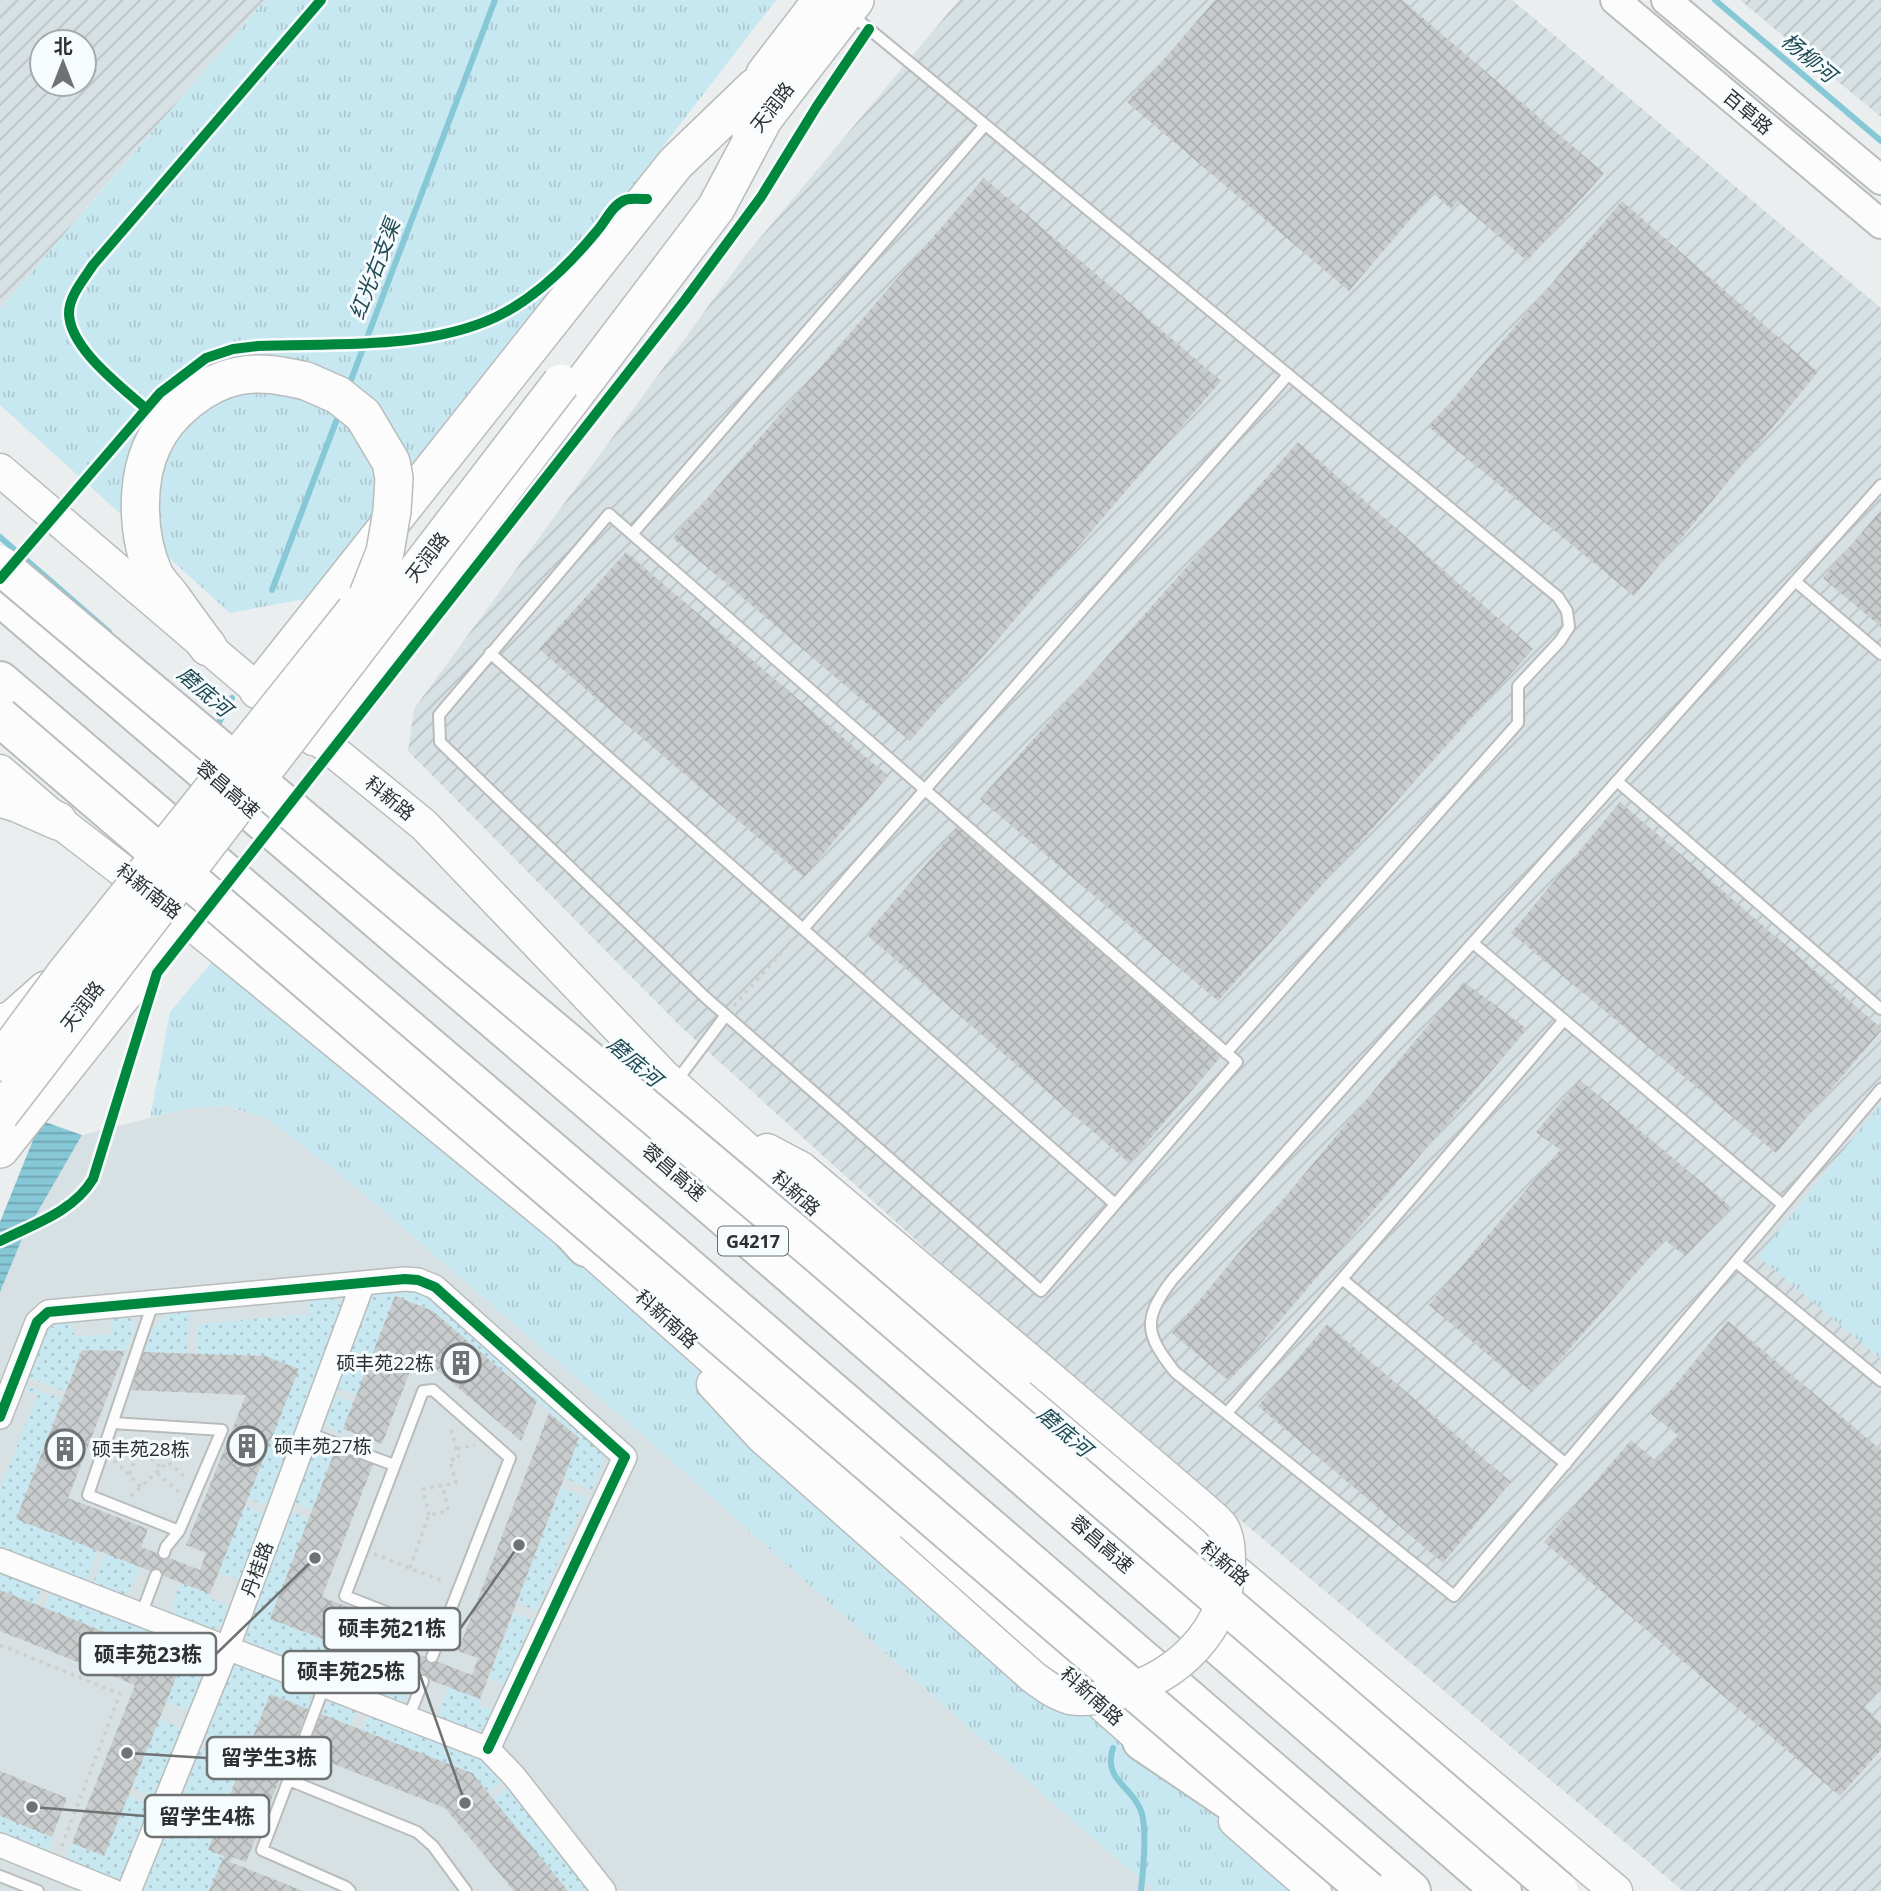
<svg xmlns="http://www.w3.org/2000/svg" width="1881" height="1891" font-family="'Open Sans','Noto Sans SC',sans-serif">
	<style>
		.built { fill: #d7e1e4 }
		.industrial { fill: url(#industrial-furrows); fill-rule: evenodd }
		.grass { fill: url(#grass-dots) }
		.park { fill: url(#park-tufts) }
		.water { fill: url(#water-rules) }
		.lines { fill: none; stroke-linecap: round; stroke-linejoin: round }
		.stream { stroke: #87c8d7; stroke-width: 6 }
		.building { fill: url(#building-cross-hatch) }
		.service-casing { stroke: #b9bcbc; stroke-width: 14 }
		.minor-casing { stroke: #b9bcbc; stroke-width: 26 }
		.tertiary-casing { stroke: #b9bcbc; stroke-width: 32 }
		.secondary-casing { stroke: #b9bcbc; stroke-width: 35 }
		.primary-casing { stroke: #b9bcbc; stroke-width: 40 }
		.motorway-casing { stroke: #b9bcbc; stroke-width: 42 }
		.path { stroke: #cecece; stroke-width: 3.5; stroke-dasharray: 3.5 5; stroke-linecap: butt }
		.service { stroke: #fcfcfc; stroke-width: 10 }
		.minor { stroke: #fcfcfc; stroke-width: 23 }
		.tertiary { stroke: #fcfcfc; stroke-width: 28 }
		.secondary { stroke: #fcfcfc; stroke-width: 32 }
		.primary { stroke: #fcfcfc; stroke-width: 37 }
		.motorway { stroke: #fcfcfc; stroke-width: 38 }
		.secondary-bridge-casing { stroke: #b9bcbc; stroke-width: 35; stroke-linecap: butt }
		.primary-bridge-casing { stroke: #b9bcbc; stroke-width: 40; stroke-linecap: butt }
		.motorway-bridge-casing { stroke: #b9bcbc; stroke-width: 42; stroke-linecap: butt }
		.secondary-bridge { stroke: #fcfcfc; stroke-width: 32 }
		.primary-bridge { stroke: #fcfcfc; stroke-width: 37 }
		.motorway-bridge { stroke: #fcfcfc; stroke-width: 38 }
		.cycleway-casing { stroke: #f6fcfe; stroke-width: 15 }
		.cycleway { stroke: #00873e; stroke-width: 10 }
		.labels { text-anchor: middle; dominant-baseline: central; stroke-width: 6; stroke-linejoin: round; paint-order: stroke }
		.shield { fill: #f6fcfe; stroke: #696c6e; stroke-width: 2 }
		.shield-label { font-size: 18px; font-weight: bold; fill: #2d2f30 }
		.street-label { font-size: 19px; fill: #2d2f30; stroke: #f6fcfe }
		.poi-label { font-size: 19px; fill: #2d2f30; stroke: #f6fcfe; text-anchor: start }
		.water-label { font-size: 21px; font-style: italic; fill: #204a53; stroke: #f6fcfe }
		.leader { fill: none; stroke: #6f7272; stroke-width: 2.5 }
		.callout-dot { fill: #6f7272; stroke: #f6fcfe; stroke-width: 2.5 }
		.callout { fill: #f6fcfe; stroke: #6f7272; stroke-width: 2.5 }
		.callout-label { font-size: 21px; text-anchor: middle; font-weight: bold; fill: #2d2f30 }
	</style>
	<defs>
		<pattern id="industrial-furrows" width="10" height="10" patternUnits="userSpaceOnUse" patternTransform="scale(1.75)"><rect width="10" height="10" fill="#d7e1e4"/><path d="M-1 1l2-2M0 10L10 0M9 11l2-2" fill="none" stroke="#b9c1c4"/></pattern>
		<pattern id="grass-dots" width="8" height="8" patternUnits="userSpaceOnUse" patternTransform="scale(1.75)"><rect width="8" height="8" fill="#c8e8f1"/><path d="M2 2h.1M6 6h.1" fill="none" stroke="#acc7cf" stroke-width="1.8" stroke-linecap="round"/></pattern>
		<pattern id="park-tufts" width="24" height="20" patternUnits="userSpaceOnUse" patternTransform="scale(1.75)"><rect width="24" height="20" fill="#c8e8f1"/><path d="M3 7l-1-3M5 7V3M7 7l1-3M15 17l-1-3M17 17v-4M19 17l1-3" fill="none" stroke="#acc7cf"/></pattern>
		<pattern id="water-rules" width="6" height="5" patternUnits="userSpaceOnUse" patternTransform="scale(1.75)"><rect width="6" height="5" fill="#87c8d7"/><path d="M0 2.5h6" fill="none" stroke="#6fa3af"/></pattern>
		<pattern id="building-cross-hatch" width="8" height="8" patternUnits="userSpaceOnUse" patternTransform="scale(1.75)"><rect width="8" height="8" fill="#c9cccc"/><path d="M0 0l8 8M0 8l8-8" fill="none" stroke="#adb0b0"/></pattern>
	</defs>
	<rect width="100%" height="100%" fill="#eaeeee"/>
	<path class="built" d="M227,1106L266,1118L352,1184L639,1432L1074,1822L1155,1891H0V1292L22,1239L82,1135L191,1108Z"/>
	<path class="industrial" d="M0,0H265L0,309ZM42,42H84V84H42Z
		M959,0H1512L1881,308V1891H1683L1035,1348L681,1027L408,751L414,709L745,256Z
		M1740,0H1881V117L1824,70Z"/>
	<path class="grass" d="M401,1288L426,1294L510,1366L505,1373L433,1311L396,1296L357,1395L334,1387L369,1299L373,1295Z
		M334,1296L344,1310L269,1507L247,1498L265,1356L197,1354V1324L309,1314V1297Z
		M190,1311L187,1353L145,1352C154,1323 157,1313 190,1311Z
		M126,1315C142,1324 131,1339 125,1351L82,1350L65,1391L28,1378L44,1332L58,1323L72,1321L74,1337L111,1334V1316Z
		M519,1373L603,1452V1462L592,1490L565,1478L579,1438L513,1380Z
		M25,1385L62,1399L16,1518L97,1550L85,1586L0,1552V1490L37,1395L23,1389Z
		M331,1395L354,1403L341,1436L325,1422Z
		M321,1446L336,1448L312,1509L291,1502C297,1483 301,1452 321,1446Z
		M561,1488L587,1497L536,1611L517,1602Z
		M244,1506L267,1515L244,1581L218,1572Z
		M287,1510L309,1519L270,1619L349,1649L339,1681L250,1646L243,1629Z
		M105,1553L140,1567C127,1600 124,1600 91,1588Z
		M0,1567L44,1584L35,1604L0,1590Z
		M180,1582L210,1594L209,1598L231,1606C219,1640 203,1629 177,1619L172,1607Z
		M53,1586L202,1645C214,1667 200,1689 192,1711L166,1703L181,1662L44,1608Z
		M514,1613L532,1620L504,1684L489,1678Z
		M358,1653L412,1673L402,1706L346,1685Z
		M244,1662L310,1689L311,1697L308,1709L270,1694L245,1756L199,1736L226,1672Z
		M448,1687L480,1699L479,1705L494,1710L482,1729L474,1732L437,1719Z
		M337,1699L359,1705L350,1726L321,1714L325,1706Z
		M370,1709L476,1750L506,1779L488,1792L471,1773L363,1730Z
		M159,1719L185,1730L157,1798L132,1787Z
		M195,1746L241,1766L208,1849L224,1856L209,1891H146L145,1880Z
		M509,1786L593,1891H568L493,1799Z
		M128,1796L153,1807L128,1872L116,1880H110L67,1860L72,1843L104,1856Z
		M0,1816L52,1837L47,1855L0,1837Z"/>
	<path class="park" d="M265,0H776L315,597L230,613L0,405V309Z
		M217,956L865,1508L1300,1891H1155L1074,1822L639,1432L352,1184L266,1118L227,1106L191,1108L150,1118L170,1012Z
		M1881,1104V1359L1758,1256Z"/>
	<path class="water" d="M45,1122L82,1135L22,1239L0,1292V1222L35,1135Z"/>
	<g class="lines">
		<path class="stream" d="M1715,0L1881,141
			M348,388L495,0
			M0,537L109,632
			M272,590L340,411
			M217,726L232,698
			M1113,1748C1102,1781 1134,1786 1142,1814C1147,1834 1143,1870 1141,1891"/>
	</g>
	<path class="building" d="M1215,0H1402L1604,173L1527,261L1458,201L1451,209L1433,193L1349,291L1127,102Z
		M984,178L1221,381L910,741L673,538Z
		M1622,201L1818,372L1634,596L1429,427Z
		M1298,442L1533,649L1218,1001L980,799Z
		M1881,510V627L1823,578Z
		M626,552L888,776L804,877L539,649Z
		M1620,802L1881,1028V1031L1776,1153L1511,933Z
		M958,827L1225,1052L1129,1163L866,934Z
		M1464,982L1527,1029L1229,1381L1172,1333Z
		M1580,1080L1731,1207L1685,1256L1665,1240L1532,1392L1429,1305L1560,1150L1536,1132Z
		M395,1296L433,1311L537,1401L521,1441L417,1353L382,1444L343,1429Z
		M1728,1321L1881,1450V1688L1864,1706L1881,1724V1750L1840,1796L1544,1542L1631,1440L1656,1461L1679,1436L1651,1414Z
		M1327,1324L1511,1482L1443,1563L1258,1406Z
		M82,1350L125,1351L68,1498L148,1529L141,1547L200,1570L206,1553L186,1545L246,1395L128,1390L142,1352L265,1356L299,1369L210,1594L16,1519Z
		M549,1413L579,1438L480,1699L270,1619L336,1448L374,1462L322,1597L422,1635L415,1653L472,1675L478,1658L458,1651Z
		M0,1590L182,1663L104,1856L72,1843L135,1685L0,1631Z
		M270,1694L308,1709L246,1862L232,1857L230,1862L303,1891H209L224,1856L208,1850Z
		M321,1714L472,1773L568,1891H514L445,1808L306,1753Z
		M0,1771L67,1798L52,1837L0,1816Z"/>
	<g class="lines">
		<g class="service-casing">
			<path id="service" d="M852,15L1558,597L1567,611L1569,627L1560,641L1518,686V723L1226,1053
				M1881,485L1172,1280C1142,1320 1145,1334 1175,1372L1454,1596L1881,1089
				M609,514L1237,1062L1041,1291L705,997L440,742L439,715Z
				M633,533L985,125
				M1795,581L1881,654
				M490,653L1115,1204
				M1617,781L1881,1009
				M803,929L1288,375
				M1473,943L1783,1205
				M675,1083L726,1015
				M1736,1262L1881,1381
				M1342,1279L1566,1464
				M153,1303L88,1495L179,1531
				M1227,1413L1564,1020
				M113,1423L222,1430L179,1531L166,1547L164,1553
				M308,1433L394,1465
				M141,1615L156,1575
				M432,1657C458,1591 484,1524 510,1458L433,1390L423,1391L345,1596L442,1634
				M325,1684L262,1850L346,1887L350,1891
				M408,1719L423,1681
				M289,1780L417,1832L433,1846L466,1891
				M0,1876L38,1891"/>
		</g>
		<g class="minor-casing">
			<path id="minor" d="M0,1417L37,1322L48,1312L405,1279L418,1280L435,1287L625,1457L488,1749
				M0,1560L488,1749L514,1776L604,1891
				M0,1845L113,1891
				M129,1891L227,1649L363,1283"/>
		</g>
		<g class="tertiary-casing">
			<path id="tertiary" d="M1615,0L1881,224
				M1666,0L1881,180"/>
		</g>
		<g class="secondary-casing">
			<path id="secondary" d="M0,470L258,690L424,825L664,1076L1017,1388L1616,1891
				M0,771L58,821L184,918L586,1247L1159,1755
				M767,1150L801,1168L1041,1370
				M713,1384L762,1437L889,1549
				M1235,1821L1315,1891"/>
		</g>
		<g class="primary-casing">
			<path id="primary" d="M765,74L822,0
				M751,135L855,0
				M208,647C195,630 183,613 170,595C165,589 158,582 154,574C137,537 135,481 153,444C168,412 204,383 238,376C261,371 283,376 306,381
				M258,690L675,164L755,87
				M315,737L716,208L765,116
				M0,798L17,803L58,821
				M0,1023L12,1020L46,990
				M0,1149L184,918"/>
		</g>
		<g class="motorway-casing">
			<path id="motorway" d="M0,596L718,1211L1502,1891
				M0,681L670,1252L1411,1891
				M544,1201L586,1247
				M1142,1741L1285,1838"/>
		</g>
		<path class="path" d="M734,1006L794,938
			M133,1440L161,1468
			M457,1449L475,1445
			M114,1460L141,1487
			M157,1473L181,1494
			M129,1474L140,1447
			M131,1496L168,1462L187,1479
			M429,1515L423,1489L456,1483L450,1460L459,1458L450,1426
			M374,1554L445,1582
			M410,1568L429,1515L448,1511L443,1485
			M0,1645L120,1694L61,1848"/>
		<use href="#service" class="service"/>
		<use href="#minor" class="minor"/>
		<use href="#tertiary" class="tertiary"/>
		<use href="#secondary" class="secondary"/>
		<use href="#primary" class="primary"/>
		<use href="#motorway" class="motorway"/>
		<g class="secondary-bridge-casing">
			<path id="secondary-bridge" d="M889,1549L1033,1677C1045,1686 1056,1694 1070,1698C1085,1701 1104,1697 1118,1693C1178,1677 1227,1630 1229,1565C1229,1553 1229,1539 1223,1528C1219,1521 1210,1515 1204,1509L1041,1370"/>
		</g>
		<g class="primary-bridge-casing">
			<path id="primary-bridge" d="M306,381L338,395L363,415L391,462L394,478L392,511L385,552L368,595
				M0,1062L66,973L355,611
				M0,1114L561,383"/>
		</g>
		<g class="motorway-bridge-casing">
			<path id="motorway-bridge" d="M0,565L815,1251L1559,1891
				M0,717L1368,1891"/>
		</g>
		<use href="#secondary-bridge" class="secondary-bridge"/>
		<use href="#primary-bridge" class="primary-bridge"/>
		<use href="#motorway-bridge" class="motorway-bridge"/>
		<g class="cycleway-casing">
			<path id="cycleway" d="M145,408C122,387 69,348 69,313C69,296 84,279 93,265L321,0
				M0,579L160,393L206,358L233,349L258,346C335,343 425,350 496,317C536,298 569,265 597,231C606,221 612,205 625,200C631,198 641,199 647,199
				M0,1241C34,1224 73,1212 93,1179L157,973L685,300L761,197L817,106L869,29
				M0,1417L37,1322L48,1312L405,1279L418,1280L435,1287L625,1457L488,1749"/>
		</g>
		<use href="#cycleway" class="cycleway"/>
	</g>
	<defs>
		<g id="building-ring" transform="scale(2.0125)"><circle r="9.5" fill="#f6fcfe" stroke="#6f7272" stroke-width="1.5"/><path d="M-4-6H4V6H1V3H-1V6H-4ZM-2.5-4.3h1.7v1.8h-1.7ZM.8-4.3h1.7v1.8H.8ZM-2.5-1h1.7V.8h-1.7ZM.8-1h1.7V.8H.8Z" fill="#6f7272"/></g>
	</defs>
	<g fill-rule="evenodd">
		<use href="#building-ring" x="461" y="1363"/>
		<use href="#building-ring" x="247" y="1446"/>
		<use href="#building-ring" x="65" y="1449"/>
	</g>
	<g class="labels">
		<rect class="shield" x="718" y="1226.5" width="70" height="29" rx="5"/>
		<g class="shield-label">
			<text x="753" y="1241">G4217</text>
		</g>
		<g class="street-label">
			<text transform="translate(772 107) rotate(-52)">天润路</text>
			<text transform="translate(1748 112) rotate(40)">百草路</text>
			<text transform="translate(427 557) rotate(-52)">天润路</text>
			<text transform="translate(228 789) rotate(41)">蓉昌高速</text>
			<text transform="translate(390 798) rotate(39)">科新路</text>
			<text transform="translate(149 891) rotate(38)">科新南路</text>
			<text transform="translate(82 1006) rotate(-52)">天润路</text>
			<text transform="translate(674 1172) rotate(41)">蓉昌高速</text>
			<text transform="translate(796 1193) rotate(41)">科新路</text>
			<text transform="translate(667 1319) rotate(42)">科新南路</text>
			<text transform="translate(1102 1544) rotate(41)">蓉昌高速</text>
			<text transform="translate(1225 1563) rotate(40)">科新路</text>
			<text transform="translate(257 1569) rotate(-70)">丹桂路</text>
			<text transform="translate(1092 1696) rotate(42)">科新南路</text>
		</g>
		<g class="poi-label">
			<text x="434" y="1363" text-anchor="end">硕丰苑22栋</text>
			<text x="274" y="1446">硕丰苑27栋</text>
			<text x="92" y="1449">硕丰苑28栋</text>
		</g>
		<g class="water-label">
			<text transform="translate(1809 57) rotate(40)">杨柳河</text>
			<text transform="translate(374 269) rotate(-69)">红光右支渠</text>
			<text transform="translate(205 691) rotate(41)">磨底河</text>
			<text transform="translate(635 1061) rotate(41)">磨底河</text>
			<text transform="translate(1065 1431) rotate(41)">磨底河</text>
		</g>
	</g>
	<path class="leader" d="M519 1545L460 1629M315 1558L216 1654M465 1803L419 1672M127 1753L207 1758M32 1807L145 1816"/>
	<g class="callout-dot">
		<circle cx="519" cy="1545" r="7"/>
		<circle cx="315" cy="1558" r="7"/>
		<circle cx="465" cy="1803" r="7"/>
		<circle cx="127" cy="1753" r="7"/>
		<circle cx="32" cy="1807" r="7"/>
	</g>
	<g class="callout">
		<rect x="324" y="1608" width="136" height="42" rx="7"/>
		<rect x="80" y="1633" width="136" height="42" rx="7"/>
		<rect x="283" y="1651" width="136" height="42" rx="7"/>
		<rect x="207" y="1737" width="124" height="42" rx="7"/>
		<rect x="145" y="1795" width="124" height="42" rx="7"/>
	</g>
	<g class="callout-label">
		<text x="392" y="1636">硕丰苑21栋</text>
		<text x="148" y="1662">硕丰苑23栋</text>
		<text x="351" y="1679">硕丰苑25栋</text>
		<text x="269" y="1765">留学生3栋</text>
		<text x="207" y="1824">留学生4栋</text>
	</g>
	<g transform="translate(63 63)"><circle r="33" fill="#f6fcfe" stroke="#a6aaac" stroke-width="2"/>
	<path d="M0-5L12 26L0 18L-12 26Z" fill="#6f7272"/>
	<text y="-10" font-size="19" font-weight="bold" text-anchor="middle" fill="#2d2f30">北</text>
	</g>
</svg>
